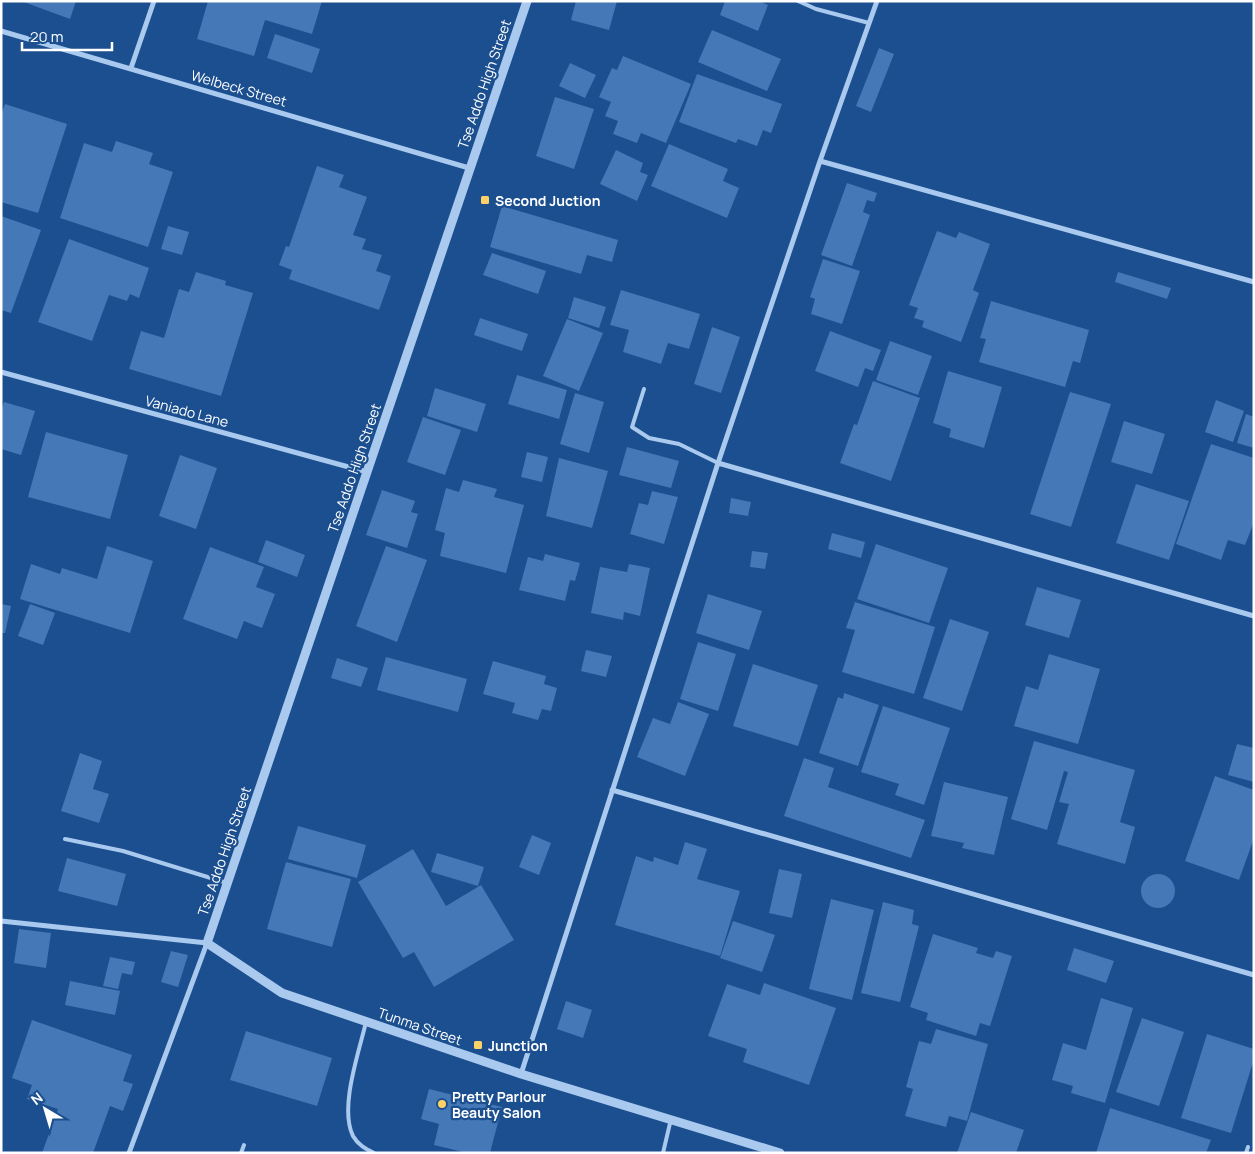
<svg xmlns="http://www.w3.org/2000/svg" width="1255" height="1154" font-family="Manrope,sans-serif">
	<style>
		.building { fill: #4478b7 }
		.lines { fill: none; stroke-linecap: round; stroke-linejoin: round }
		.service { stroke: #a9c9ee; stroke-width: 4 }
		.minor { stroke: #a9c9ee; stroke-width: 5 }
		.tertiary { stroke: #a9c9ee; stroke-width: 9 }
		.poi-dot { fill: #ffd166; stroke: #1b4f8f; stroke-width: 2 }
		.labels { text-anchor: middle; dominant-baseline: central; stroke-width: 4.5; stroke-linejoin: round; paint-order: stroke }
		.street-label { font-size: 14px; fill: #fff; stroke: #1b4f8f }
		.poi-label { font-size: 14px; font-weight: bold; fill: #fff; stroke: #1b4f8f; text-anchor: start }
	</style>
	<rect width="100%" height="100%" fill="#1b4f8f"/>
	<path class="building" d="M21,1H76L70,19Z
		M208,1H322L312,34L265,20L254,56L197,39Z
		M576,1H617L609,30L571,20Z
		M725,1H758L768,5L758,31L720,15Z
		M712,30L781,59L767,91L698,62Z
		M275,34L320,49L312,73L267,58Z
		M879,48L894,54L871,112L856,106Z
		M623,56L691,84L666,143L641,133L637,143L613,134L618,121L605,116L611,102L599,97L612,68L617,70Z
		M570,63L596,75L585,98L559,86Z
		M697,74L782,104L771,133L763,130L757,146L738,139L736,143L679,122Z
		M555,97L594,109L574,169L536,156Z
		M5,104L67,124L38,213L1,202V115Z
		M116,141L153,153L149,164L173,172L148,247L60,218L84,143L112,152Z
		M669,144L728,169L723,181L739,188L727,218L651,186Z
		M616,150L643,163L640,172L648,175L637,201L600,184Z
		M317,166L344,175L339,187L367,197L353,235L366,239L362,249L382,255L376,271L391,276L379,310L289,279L292,270L279,265L286,246L289,247Z
		M847,183L877,193L874,202L867,200L863,212L870,215L852,266L821,255Z
		M502,206L618,240L612,262L587,255L581,274L490,247Z
		M1,216L41,230L11,313L1,310Z
		M168,226L189,232L182,255L161,249Z
		M937,231L956,238L959,232L990,244L973,290L979,293L961,342L922,327L924,321L914,318L918,308L909,305Z
		M69,239L149,268L139,298L130,294L127,301L109,295L92,341L38,322Z
		M492,253L546,271L538,294L483,275Z
		M823,259L860,271L842,324L811,314L815,299L810,297Z
		M196,272L226,281L225,285L253,293L221,396L129,369L141,331L164,338L179,289L189,292Z
		M1118,272L1171,288L1167,299L1115,282Z
		M621,290L700,314L689,349L668,343L661,364L623,352L629,330L610,325Z
		M574,297L606,307L599,328L568,318Z
		M991,301L1089,330L1080,363L1073,361L1065,387L979,362L986,339L980,338Z
		M480,318L528,334L522,351L474,335Z
		M567,319L603,333L579,391L543,376Z
		M712,327L740,337L721,393L694,384Z
		M830,331L881,350L873,371L865,368L858,387L815,371Z
		M890,341L932,356L918,395L876,380Z
		M948,371L1002,387L984,448L949,437L951,429L933,423Z
		M517,375L567,390L559,419L508,404Z
		M873,381L920,398L891,481L840,463L854,424L857,425Z
		M435,388L486,404L477,432L427,416Z
		M1070,392L1111,404L1071,527L1030,514Z
		M575,393L604,402L589,453L560,444Z
		M1216,400L1244,411L1233,442L1205,432Z
		M4,402L35,411L21,455L1,449V411Z
		M1246,414L1254,417V448L1237,443Z
		M423,417L461,430L445,475L407,462Z
		M1124,421L1165,434L1152,474L1111,462Z
		M46,432L128,455L110,519L28,497Z
		M1211,444L1254,458V522L1245,545L1228,540L1221,560L1176,544Z
		M627,447L679,461L671,488L619,475Z
		M527,452L548,457L542,482L521,477Z
		M180,455L217,468L196,529L159,516Z
		M559,458L608,471L592,528L546,516Z
		M463,480L497,489L494,497L524,505L506,573L440,556L445,533L435,530L446,488L459,492Z
		M1136,484L1189,501L1169,560L1116,543Z
		M382,490L415,501L411,512L418,514L407,548L366,535Z
		M652,491L678,497L664,544L630,534L639,503L648,505Z
		M731,498L751,502L748,516L729,513Z
		M832,533L865,542L861,558L828,549Z
		M266,540L305,555L297,577L258,562Z
		M876,544L948,568L929,623L857,599Z
		M107,546L153,561L130,633L20,599L31,564L60,574L62,568L97,579Z
		M386,546L427,560L397,642L356,626Z
		M210,547L264,567L256,587L275,594L262,628L244,621L237,639L183,619Z
		M752,551L768,553L765,569L750,567Z
		M545,554L580,563L575,581L570,580L565,601L519,590L528,557L543,561Z
		M629,564L650,568L640,616L624,612L623,620L591,613L600,567L627,572Z
		M1037,587L1081,600L1069,638L1025,625Z
		M708,594L762,611L749,650L696,633Z
		M855,602L935,627L914,694L842,672L855,630L846,628Z
		M1,604L11,606L5,633H1Z
		M30,604L55,613L43,645L18,636Z
		M950,619L989,632L962,711L923,698Z
		M698,642L736,654L718,711L680,699Z
		M586,650L612,656L606,677L581,671Z
		M1049,654L1100,669L1078,744L1014,726L1026,686L1038,690Z
		M386,657L467,679L458,712L377,690Z
		M337,658L368,668L361,687L331,678Z
		M493,661L546,676L544,684L557,688L551,711L542,709L538,720L512,713L515,703L483,694Z
		M753,664L818,685L798,746L733,726Z
		M844,693L879,705L858,766L819,753L838,697L843,699Z
		M678,702L709,714L685,776L637,757L653,718L670,724Z
		M883,706L950,728L924,805L895,795L899,784L861,772Z
		M1034,741L1135,770L1120,822L1135,827L1125,864L1057,844L1069,804L1059,802L1068,772L1064,771L1047,830L1011,819Z
		M1237,744L1254,748V782L1228,775Z
		M80,753L102,761L93,789L109,794L99,823L61,811Z
		M804,758L834,768L828,787L925,820L911,858L784,816Z
		M1215,776L1254,790V838L1239,880L1185,861Z
		M944,782L1008,797L994,855L962,848L964,843L931,836Z
		M298,826L366,845L357,878L288,859Z
		M532,835L551,843L539,875L519,867Z
		M685,842L707,849L697,879L740,891L720,956L615,925L636,856L653,862L654,857L678,865Z
		M413,849L446,906L481,885L514,940L434,987L414,952L403,958L358,882Z
		M437,853L484,867L478,886L431,872Z
		M67,858L126,874L117,906L58,891Z
		M286,862L351,879L332,947L267,929Z
		M779,869L802,874L792,918L769,913Z
		M1141 891a17 17 0 1 1 34 0a17 17 0 1 1-34 0Z
		M831,899L874,910L852,1000L809,989Z
		M883,902L914,910L912,924L919,926L900,1002L861,993Z
		M733,921L775,935L762,972L720,958Z
		M19,929L51,933L46,968L14,963Z
		M933,934L978,948L976,953L993,958L996,951L1012,956L990,1026L980,1023L976,1036L926,1020L928,1013L910,1007Z
		M1074,948L1114,961L1106,983L1067,970Z
		M171,951L188,955L178,987L161,982Z
		M110,957L135,962L132,975L122,973L118,989L103,986Z
		M70,981L120,991L115,1015L65,1005Z
		M764,983L836,1008L809,1085L743,1062L747,1049L708,1036L727,984L760,995Z
		M1101,998L1133,1008L1105,1103L1071,1093L1073,1086L1052,1080L1063,1043L1086,1050Z
		M566,1001L592,1010L583,1038L557,1029Z
		M1142,1018L1184,1032L1159,1106L1116,1092Z
		M32,1020L132,1055L123,1081L133,1084L123,1111L110,1106L93,1153H42L58,1109L27,1099L32,1085L12,1078Z
		M936,1029L988,1044L967,1121L949,1116L946,1127L905,1116L913,1089L906,1087L919,1041L931,1044Z
		M246,1031L332,1058L317,1106L230,1080Z
		M1207,1034L1254,1049V1059L1231,1133L1181,1118Z
		M429,1089L502,1107L490,1153H467L434,1145L439,1124L421,1119Z
		M1110,1108L1211,1140L1206,1153H1096Z
		M971,1112L1024,1130L1016,1153H957Z"/>
	<g class="lines">
		<path class="service" d="M798,1L816,9L869,23
			M644,389L632,427L649,438L679,444L718,463
			M65,839L123,851L227,883
			M366,1022C359,1052 339,1108 353,1136C358,1145 366,1149 374,1153
			M241,1153L244,1145
			M663,1153L671,1119
			M1246,1153L1248,1147"/>
		<path class="minor" d="M1,31L469,168
			M131,68L154,1
			M820,161L877,1
			M1,372L367,472
			M718,463L1254,616
			M612,790L1254,975
			M1,921L207,943L129,1153
			M521,1074L718,463L820,161L1254,282"/>
		<path class="tertiary" d="M527,1L207,943L282,993L521,1074L780,1153"/>
	</g>
	<g class="poi-dot">
		<rect x="480" y="195" width="10" height="10" rx="2.5"/>
		<rect x="473" y="1040" width="10" height="10" rx="2.5"/>
		<circle cx="442" cy="1104" r="5"/>
	</g>
	<g class="labels">
		<g class="street-label">
			<text transform="translate(484 84) rotate(-71)">Tse Addo High Street</text>
			<text transform="translate(239 88) rotate(16)">Welbeck Street</text>
			<text transform="translate(187 411) rotate(15)">Vaniado Lane</text>
			<text transform="translate(354 468) rotate(-71)">Tse Addo High Street</text>
			<text transform="translate(224 851) rotate(-71)">Tse Addo High Street</text>
			<text transform="translate(420 1026) rotate(19)">Tunma Street</text>
		</g>
		<g class="poi-label">
			<text x="495" y="200">Second Juction</text>
			<text x="488" y="1045">Junction</text>
			<text x="452" y="1096">Pretty Parlour<tspan x="452" dy="16">Beauty Salon</tspan></text>
		</g>
	</g>
	<rect width="1255" height="1154" fill="none" stroke="#ffffff" stroke-width="5"/>
	<g transform="translate(45 1109) rotate(322)" stroke="#1b4f8f" stroke-width="4" paint-order="stroke">
	<path d="M0-4L9 19L0 12L-9 19Z" fill="#ffffff"/>
	<text y="-8" font-size="14" font-weight="bold" text-anchor="middle" fill="#ffffff">N</text>
	</g>
	<path d="M22 42v8h90v-8" fill="none" stroke="#ffffff" stroke-width="2.5"/>
	<text x="30" y="42" font-size="15" fill="#ffffff" stroke="#1b4f8f" stroke-width="4" paint-order="stroke">20 m</text>
</svg>
